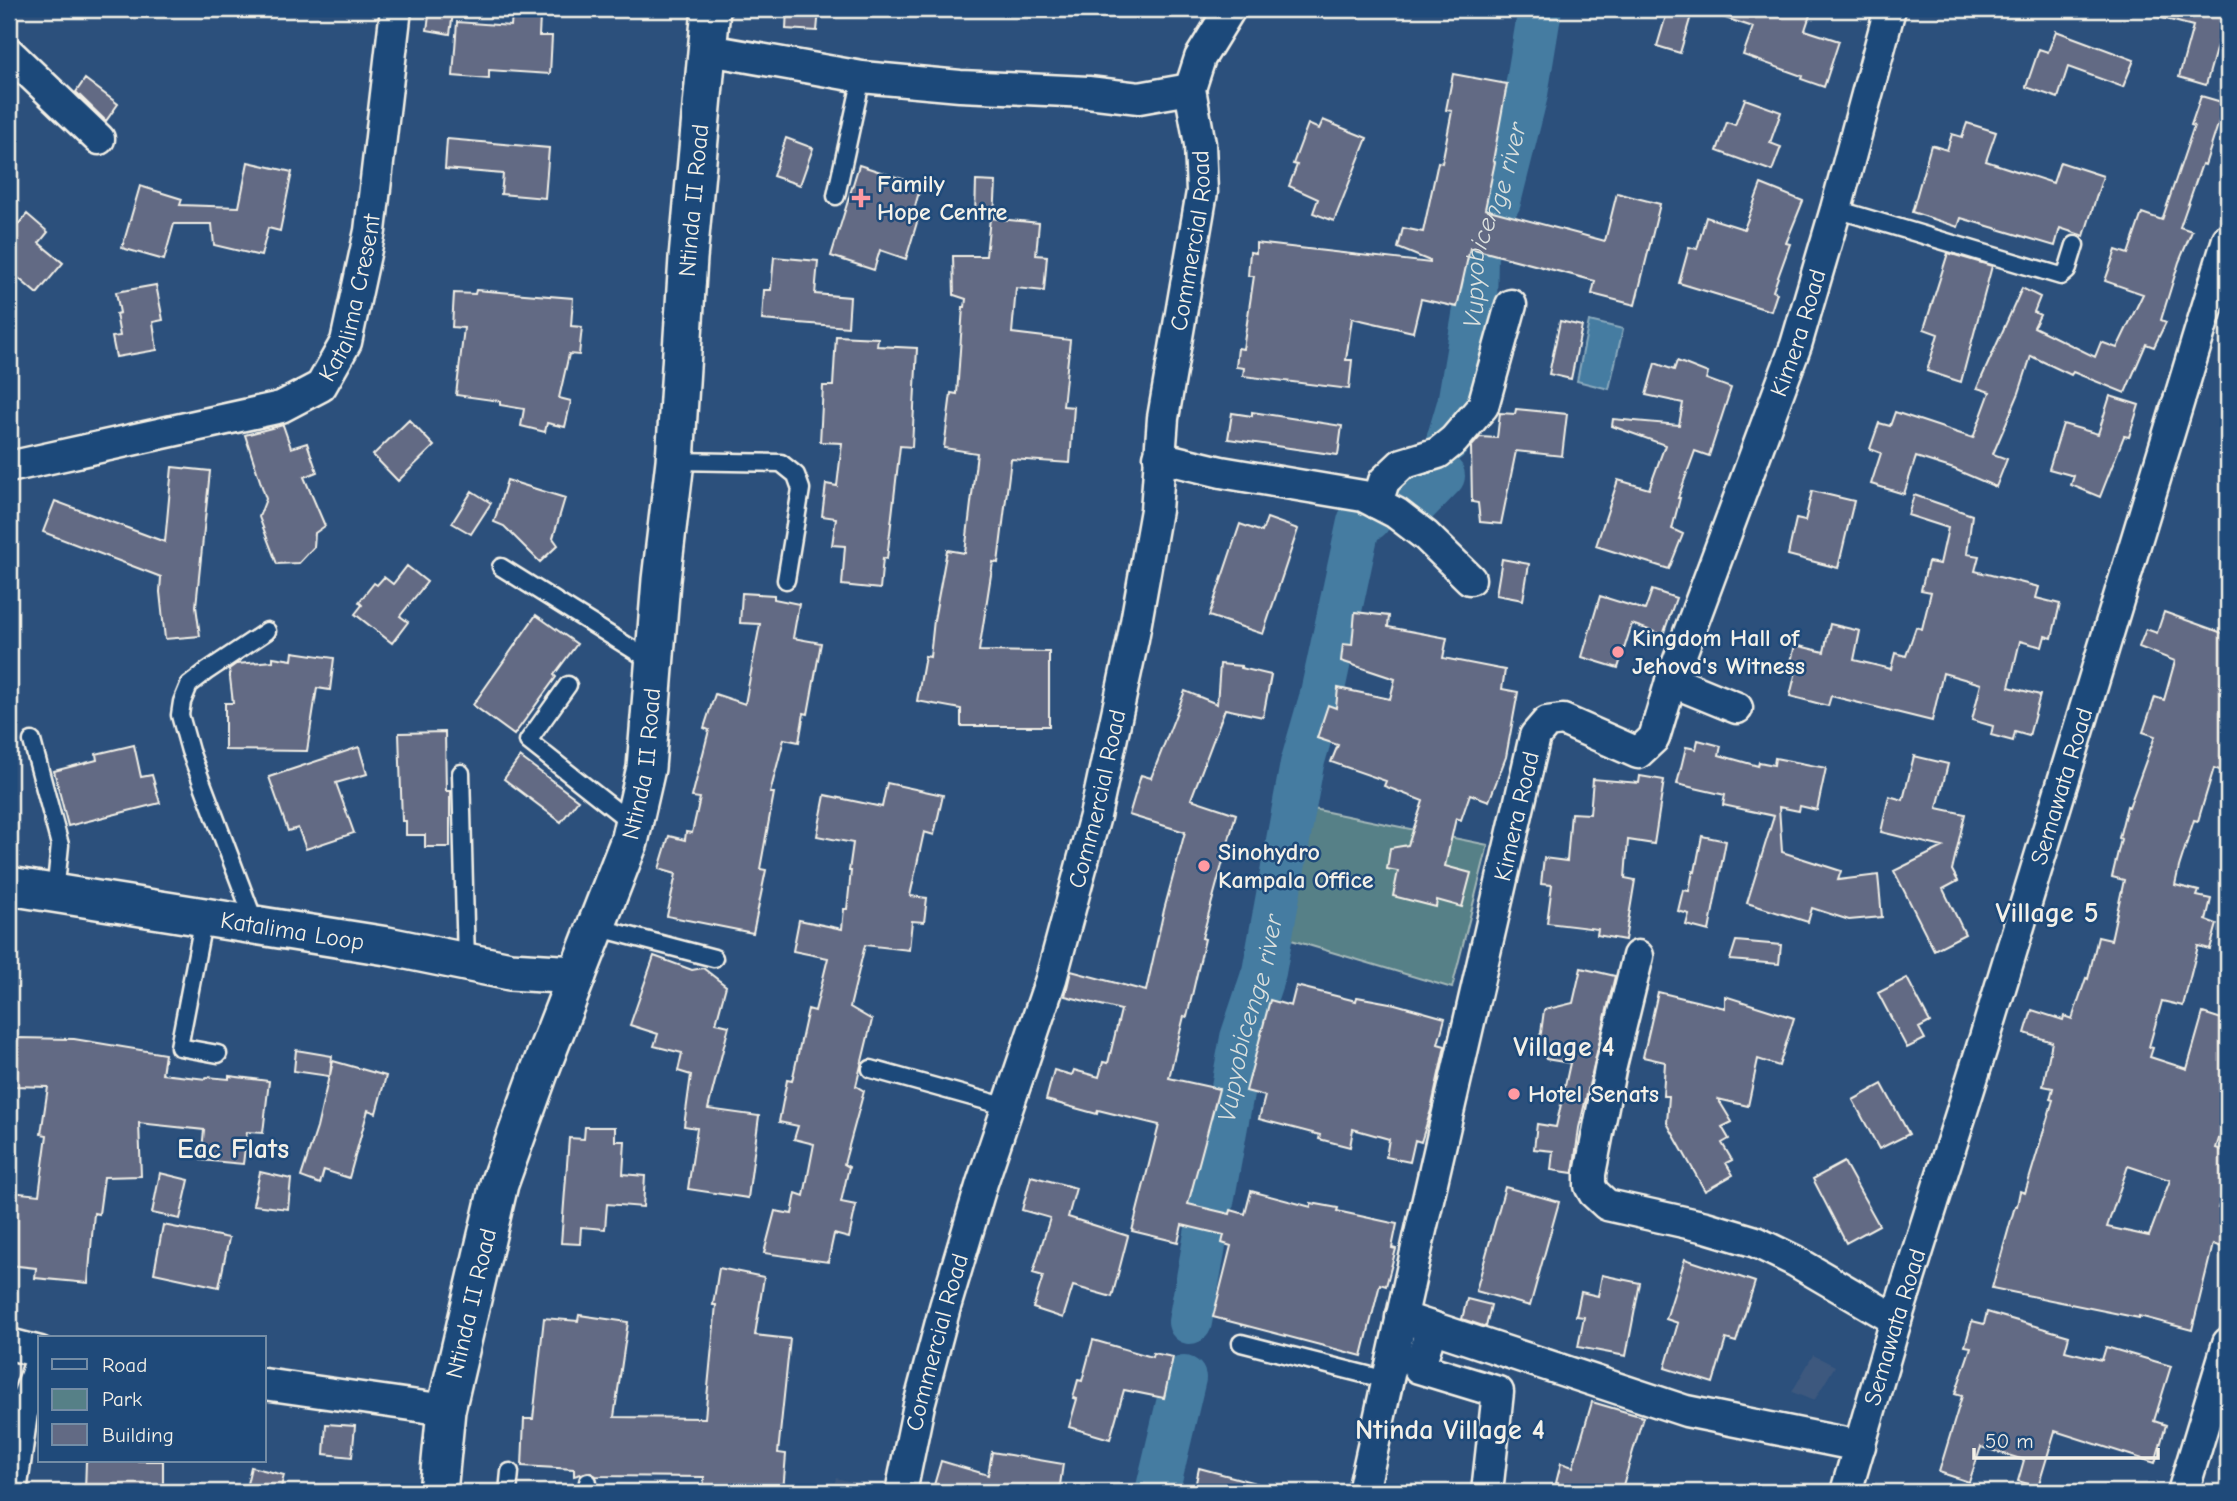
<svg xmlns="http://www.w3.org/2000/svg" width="2237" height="1501" font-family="'Comic Neue',sans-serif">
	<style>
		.built { fill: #3c587e }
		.green { fill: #568087; stroke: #a5b8b8; stroke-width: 2 }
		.water { fill: #447ba1; stroke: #8aaabd; stroke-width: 2 }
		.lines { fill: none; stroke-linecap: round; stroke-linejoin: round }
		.river { stroke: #447ba1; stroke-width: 44 }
		.building { fill: #626a84; stroke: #f4f1e8; stroke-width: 2; fill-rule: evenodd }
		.service-casing { stroke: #f4f1e8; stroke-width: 21 }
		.minor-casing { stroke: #f4f1e8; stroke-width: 35 }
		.tertiary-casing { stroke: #f4f1e8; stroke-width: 42 }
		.service { stroke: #1f4a7a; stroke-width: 16 }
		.minor { stroke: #1f4a7a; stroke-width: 30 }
		.tertiary { stroke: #1f4a7a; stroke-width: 37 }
		.poi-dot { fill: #ff9aa2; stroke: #1f4a7a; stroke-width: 2.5 }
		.labels { text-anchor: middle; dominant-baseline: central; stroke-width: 5; stroke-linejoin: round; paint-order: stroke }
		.poi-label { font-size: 24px; font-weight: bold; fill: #f4f1e8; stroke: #1f4a7a; text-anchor: start }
		.street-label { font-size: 24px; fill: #f4f1e8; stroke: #1f4a7a }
		.water-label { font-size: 26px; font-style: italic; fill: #dadfdd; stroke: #1f4a7a }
		.quarter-label { font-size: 28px; font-weight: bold; fill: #f4f1e8; stroke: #1f4a7a }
	</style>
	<rect width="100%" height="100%" fill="#2c507c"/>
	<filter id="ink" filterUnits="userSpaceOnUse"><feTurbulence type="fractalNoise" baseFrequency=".0143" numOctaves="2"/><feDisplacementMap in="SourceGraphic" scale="14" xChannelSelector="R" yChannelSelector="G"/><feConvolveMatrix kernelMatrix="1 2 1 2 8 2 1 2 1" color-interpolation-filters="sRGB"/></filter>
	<g filter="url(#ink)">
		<path class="built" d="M1813,1355L1835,1366L1814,1401L1792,1392Z
			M836,1478L872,1487L870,1492H832Z"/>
		<path class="green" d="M1313,809L1488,845L1452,988L1288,939Z"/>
		<path class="water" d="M1589,321L1623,329L1609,389L1577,381Z"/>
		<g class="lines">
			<g class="river">
				<path id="s1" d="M1448,441L1459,404L1475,310L1476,254L1491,213L1499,201L1526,94L1540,9"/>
				<path d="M1411,509L1443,476"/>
				<path id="s2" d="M1190,1322L1242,1038L1264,972L1302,764L1321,698L1359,522L1369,519"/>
				<path d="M1157,1492L1184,1378"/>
			</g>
		</g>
		<path class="building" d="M430,9L453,13L450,34L427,30Z
			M787,9H819L817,31L786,29Z
			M1668,9H1693L1680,53L1657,46Z
			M1711,9H1812L1805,30L1839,41L1824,87L1801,79L1802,76L1743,55L1753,27L1710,13Z
			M2155,9H2228V45L2218,42L2206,85L2179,77L2193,26L2154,16Z
			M512,15L540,17L539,36H552L550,74L489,70V79L453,76L457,22L511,26Z
			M2056,31L2134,60L2123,87L2068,67L2058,98L2026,87L2039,49L2048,52Z
			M1453,74L1507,84L1493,161L1495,162L1485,209L1605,241L1617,193L1660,204L1635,305L1592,294L1595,281L1470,248L1457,307L1421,299L1413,332L1352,318L1346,360H1352L1349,389L1243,376L1244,368L1236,367L1238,348L1243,349L1254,276H1248L1250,252L1256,253V243L1430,263V261L1398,248L1403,228L1423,232L1438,162L1442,163L1452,111L1446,110Z
			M85,79L118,104L106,121L76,92Z
			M2201,96L2225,103L2205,165L2202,164L2180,227L2192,231L2179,262L2161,320L2166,322L2154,347L2146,344L2125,393L2073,372L2071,375L2031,356L2019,393L1993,454L2007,459L1996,487L1954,469L1916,457L1904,494L1871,484L1881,453L1870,449L1879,423L1890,426L1895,412L1973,438L1990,392L1977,388L2022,288L2040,297L2034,312L2040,315L2034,327L2095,357L2101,342L2117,348L2143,294L2105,281L2116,250L2128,254L2142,213L2162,220L2194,126L2191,125Z
			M1745,99L1781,112L1770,143L1781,147L1772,171L1717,151L1727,122L1735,125Z
			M1323,120L1367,138L1334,221L1313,213L1318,199L1289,186L1297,165L1293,164L1308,124L1319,129Z
			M1967,123L1996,132L1986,161L2053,183L2060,162L2103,176L2084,236L2060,228L2055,246L1961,218L1958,227L1912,212L1931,145L1947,150L1952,134L1962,137Z
			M786,138L813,148L800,185L773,176Z
			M447,139L549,148L545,198L501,194L503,174L445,169Z
			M248,162L292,172L280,231L268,228L261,256L214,245L212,224H174L164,260L122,248L140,186L182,199L180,205L239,207Z
			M859,165L921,185L912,217L918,219L906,259L880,250L874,270L831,256Z
			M976,181L996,182L994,217L975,216Z
			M1761,184L1803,201L1786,243L1790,244L1773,291L1777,293L1771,311L1679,283L1689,247L1697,249L1706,217L1744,229Z
			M27,214L48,232L39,243L63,263L37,294L9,270V235Z
			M990,218L1039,223L1036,255L1047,256L1044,291L1016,288L1012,333L1070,340L1063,406L1074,407L1070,463L1011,459L998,563L993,562L979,651L1049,652V726H961V709L917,701L925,656L930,657L934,620L947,550L965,553L977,453L944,448L951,393L957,394L963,307H965L966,299L954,295L953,256H986Z
			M1948,253L1992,266L1961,382L1927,371L1938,334L1924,329Z
			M774,257L818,261L815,294L850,297L848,327L762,320L764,290H771Z
			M156,285L163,320L153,322L157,350L116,357L112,337L120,336L116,314L120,313L116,292Z
			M476,290L573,298L571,326L582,327L579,355L569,354L559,398L571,401L565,427L547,423L545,432L521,426L524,409L500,405V401L456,395L464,328L452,327L454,293L475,294Z
			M1560,321L1582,326L1571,379L1549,374Z
			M836,336L878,338L877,346L917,348L912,447L900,446L887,559L883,558L880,589L842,585L845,546L832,545L836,518L822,516L826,484L837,486L842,443L820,442L823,386H833Z
			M1677,361L1708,373L1706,379L1731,388L1709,456L1695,451L1678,498H1680L1672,529L1683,534L1669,569L1596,546L1618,480L1649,489L1665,445L1612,426L1613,419L1679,425L1683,403L1646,395L1655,363L1674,370Z
			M2110,396L2139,405L2129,437L2124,436L2100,497L2071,485L2074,476L2049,469L2063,424L2098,434Z
			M1516,409L1567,414L1562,456L1516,451L1501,524L1480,522L1478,503L1472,502L1471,447L1480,437L1497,438L1500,413L1515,414Z
			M1252,412L1342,426L1338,455L1228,439L1232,413L1252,416Z
			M409,420L434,446L398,481L373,455Z
			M283,425L291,448L307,443L317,472L304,477L325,526L315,533L314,547L299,563L277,564L259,517L266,499L245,435Z
			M172,467L210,471L196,606L200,636L165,639L160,592L161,577L43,532L55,501L165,542Z
			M507,480L565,498L553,538L558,545L540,562L504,526L494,522Z
			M472,491L491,503L471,534L452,523Z
			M1812,491L1854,501L1838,568L1788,555L1796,519L1805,521Z
			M1914,495L1972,515L1967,554L1979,556L1975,571L2039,587L2036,598L2060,604L2052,638L2045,636L2042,647L2020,641L2009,687L2040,695L2029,736L2015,732L2013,741L1991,735L1993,726L1972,720L1981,684L1943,673L1932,721L1831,696L1828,706L1790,696L1797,667L1790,666L1795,645L1824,652L1830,624L1860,631L1854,660L1891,669L1895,653L1906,656L1916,627L1922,629L1931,592L1921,590L1928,562L1940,564L1948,528L1908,515Z
			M1267,518L1298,529L1263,634L1209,616L1240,524L1262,532Z
			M1502,559L1529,564L1523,600L1496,595Z
			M407,566L427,582L400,616L408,622L392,643L355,614L362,605L359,602L374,583L377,585L384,577L393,584Z
			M1652,590L1676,598L1663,635L1632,624L1618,668L1582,657L1600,596L1645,610Z
			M742,593L774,595V599L799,604L793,638L821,643L808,714L804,713L799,742L784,739L770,793H774L760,869L766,870L753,933L667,916L676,874L659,869L669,836L685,840L686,832L692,833L700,798L692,797L709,730L704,728L715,694L745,704L760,624L740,623Z
			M1355,612L1389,616L1388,627L1447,638L1443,658L1505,670L1502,689L1518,692L1506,757L1489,801L1470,794L1461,820L1456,818L1445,866L1471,873L1462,907L1437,900L1436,907L1393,896L1398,871L1387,869L1390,848L1408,845L1423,801L1384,786L1386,781L1331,762L1338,745L1317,738L1328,705L1336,708L1338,688L1390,699L1395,679L1341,661L1343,644L1352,645Z
			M2164,612L2228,635V654L2221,684L2228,687V773L2214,768L2198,821L2194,820L2179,867L2175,885L2199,891L2197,896L2211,899L2206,920L2217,924L2210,949L2198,946L2183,1006L2162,1001L2149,1047L2153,1048L2150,1057L2187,1069L2203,1013L2228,1021V1111L2216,1148L2228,1152V1176L2218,1208L2228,1211L2224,1224L2228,1225V1232L2224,1248L2213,1244L2192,1330L2139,1316V1318L1992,1288L2015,1206H2017L2020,1191L2025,1193L2053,1100L2050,1099L2053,1088L2043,1086L2052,1042L2025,1033L2032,1010L2063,1020L2064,1016L2072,1019L2086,978L2088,979L2098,937L2111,940L2124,880L2112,877L2121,839L2119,838L2127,806L2129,807L2155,736L2143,732L2155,697L2164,700L2175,661L2139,647L2146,629L2157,633ZM2128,1166L2170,1180L2149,1236L2107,1227Z
			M536,615L577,644L554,675L556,677L514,735L473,705Z
			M293,652L334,658L330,690L317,688L307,751L225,750V703H233L229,669L236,664L273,661V657L292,660Z
			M1220,664L1241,666V668L1271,675L1263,717L1225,709L1191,799L1236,814L1202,938L1205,939L1187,1017L1184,1016L1169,1078L1219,1089L1188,1204L1230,1214L1231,1210L1245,1214L1251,1191L1311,1207V1203L1338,1208L1337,1211L1397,1224L1392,1248L1396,1249L1386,1286L1380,1284L1362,1356L1213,1317L1231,1246L1222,1243L1224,1235L1182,1225L1178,1242L1132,1231L1159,1125L1098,1110L1097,1114L1046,1100L1054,1070L1072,1075L1074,1070L1099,1077L1103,1062L1108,1063L1121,1010L1065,996L1071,971L1146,991L1164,910L1185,832L1129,815L1141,775L1151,778L1185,691L1217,704Z
			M445,732L446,791H450V847H425V835H406V821H402L399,733Z
			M1698,740L1721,746L1719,755L1758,766L1759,762L1774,765L1775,758L1826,768L1817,810L1800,806L1799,811L1779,807L1782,852L1841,871L1838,880L1878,875L1882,917L1849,920L1812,908L1808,922L1747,903L1774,816L1723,805L1725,795L1677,784L1686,747L1696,749Z
			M134,745L141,777L152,775L160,803L68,826L54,771L97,760L96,754Z
			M359,747L367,774L336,783L354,833L306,849L298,828L288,831L269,777Z
			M1914,756L1948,764L1937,808L1965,814L1952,870L1958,881L1943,889L1965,934L1934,950L1894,871L1943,847L1881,832L1889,796L1903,800Z
			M520,757L578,800L561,822L504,779Z
			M1640,776L1664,780L1654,844L1628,840L1625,878L1635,880L1625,940L1597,935L1598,929L1547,923L1552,885L1541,884L1544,858L1567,861L1571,813L1590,814L1593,779L1639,783Z
			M887,783L943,795L934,835L924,832L910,896L927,898L924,922L912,921L909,950L865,945L850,1007L872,1020L856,1086L864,1091L844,1164L849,1167L841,1202L856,1205L849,1238L834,1234L828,1262L764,1253L775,1211L792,1214L796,1193L804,1196L814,1144L794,1139L798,1126L779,1122L787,1080L792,1081L808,1009L815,1011L828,958L793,951L799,920L842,929L844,909H847L851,871H849L853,843L817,836L825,795L882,807Z
			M1702,836L1726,841L1709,931L1686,925L1689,914L1678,911L1683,890L1689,891L1693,871L1695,872Z
			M1736,941L1781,945L1779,964L1730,960Z
			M654,956L692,970L703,968L726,986L716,1023L729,1026L708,1109L759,1116L748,1198L688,1189L697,1128L684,1126L691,1075L678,1071L682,1053L654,1046L658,1034L630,1025Z
			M1581,968L1615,976L1579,1128L1573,1173L1551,1170L1553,1151L1534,1149L1537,1124L1556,1127L1570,1063L1546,1059L1537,1042L1541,1033L1544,1010L1573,1003Z
			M1907,978L1930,1022L1919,1028L1925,1039L1907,1048L1878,993Z
			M1296,986L1356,1001L1357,997L1395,1004L1445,1018L1438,1044L1445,1046L1431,1110L1421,1142L1415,1140L1410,1162L1386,1157L1389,1139L1353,1129L1350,1147L1319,1139L1320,1135L1259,1119L1265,1096L1246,1091L1270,1000L1291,1006Z
			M1658,992L1725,1008V996L1794,1018L1779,1066L1758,1059L1748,1106L1718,1099L1732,1122L1722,1127L1729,1139L1722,1143L1732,1160L1726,1163L1733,1175L1705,1191L1667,1123L1669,1096H1663L1665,1062L1643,1057Z
			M16,1038L74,1039L165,1054L162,1074L206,1079L207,1077L229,1079V1076L269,1081L263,1133L247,1132L243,1164L201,1160L204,1130L139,1123L141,1176L104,1177L99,1214L94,1213L88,1283L35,1278L36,1268L9,1265V1216L11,1192L39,1195L47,1135L41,1134L48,1087L15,1086Z
			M296,1050L332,1056L330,1075L333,1061L386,1076L376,1113L368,1110L349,1178L324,1170L320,1184L301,1177L317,1128L329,1076L294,1071Z
			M1882,1084L1909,1134L1879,1149L1853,1100Z
			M585,1127H615V1141H625L623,1174L645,1176L643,1207L607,1204L605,1229L581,1227L580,1244L561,1243L569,1138L584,1139Z
			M1844,1162L1879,1225L1846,1243L1813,1179Z
			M260,1172L291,1179L288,1209L253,1205Z
			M160,1173L189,1180L180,1219L152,1213Z
			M1031,1176L1076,1188L1068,1217L1128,1236L1112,1297L1073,1286L1063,1318L1033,1308L1043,1276L1033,1273L1050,1218L1022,1210Z
			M1505,1187L1559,1202L1530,1306L1476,1291Z
			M163,1225L229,1238L219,1287L154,1273Z
			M1685,1259L1755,1282L1736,1342L1726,1339L1713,1383L1665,1368L1678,1323L1666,1319Z
			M719,1268L764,1277L755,1335L790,1339L778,1453L786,1454L783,1492L703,1491L704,1477L596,1476L588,1472L574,1476V1469L522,1466L524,1419H533L544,1318L578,1321L579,1315L628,1322L614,1417L705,1418L716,1305H713Z
			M1602,1275L1640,1283L1626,1356L1578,1347L1584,1317L1576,1316L1581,1292L1598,1296Z
			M1467,1299L1491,1305L1486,1327L1462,1319Z
			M1987,1312L2069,1336L2065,1351L2102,1360L2106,1347L2171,1366L2154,1421L2166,1425L2155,1463L2055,1431L2038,1487L2018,1481L2024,1460L1981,1447L1969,1482L1939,1472L1962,1396L1955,1394L1971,1347L1965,1346L1972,1321L1984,1324Z
			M1093,1340L1152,1357L1153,1353L1173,1357L1164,1398L1124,1390L1110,1439L1069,1427L1077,1399L1073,1398L1078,1380L1082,1381Z
			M1592,1402L1643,1417L1621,1492H1566L1568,1486L1556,1483L1561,1463L1573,1467Z
			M326,1424L355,1426L352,1457L324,1454Z
			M992,1452L1063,1464L1059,1492H932L941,1461L988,1475Z
			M86,1461H163V1490L108,1488L107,1492H85Z
			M251,1467L284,1475L280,1492H245Z
			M1199,1468L1267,1486V1492H1194Z"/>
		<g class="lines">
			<g class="service-casing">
				<path id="service" d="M836,196L862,77
					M1836,209L2061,276L2067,271L2075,245
					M675,461L781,463L796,475L801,489L786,580
					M501,567L653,662
					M568,685L528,741L633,824
					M32,741L60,845L55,894
					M461,773L466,962
					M204,917L179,1047L218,1054
					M255,923L190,751L180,715L182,702L189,685L207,671L267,631
					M596,927L714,958
					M871,1069L1008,1107
					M1241,1343L1387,1380
					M508,1492L510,1472
					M587,1492L588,1482"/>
			</g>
			<g class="minor-casing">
				<g id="minor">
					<path d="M709,50L862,77L960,86L1088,92L1139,98L1190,89"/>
					<path d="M9,53L99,139"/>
					<path d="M1159,457L1221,472L1363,496L1396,513L1426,536L1470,579"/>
					<path id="s3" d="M9,467L281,407L321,386L346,342L370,231L396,9"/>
					<path d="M1377,503L1384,481L1402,464L1438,453L1454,440L1483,406L1511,305"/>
					<path d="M1671,681L1737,708"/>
					<path d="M1638,956L1610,1070L1590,1174V1186L1594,1193L1607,1205L1706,1227L1756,1242L1795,1261L1896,1320"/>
					<path d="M1401,1317L1686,1411L1860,1446"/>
					<path d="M1432,1327L1419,1368L1498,1392L1487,1492"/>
					<path d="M9,1344L40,1352"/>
					<path d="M264,1384L446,1410"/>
					<path d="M11,1492L22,1413L40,1364"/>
					<path id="s4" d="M901,1492L919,1405L945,1307L982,1183L1051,979L1095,816L1133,639L1156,510L1163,418L1202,192L1200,144L1190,89L1200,58L1230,9"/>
					<path id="s5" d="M1363,1492L1420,1234L1535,736L1547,722L1563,720L1638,753L1654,738L1671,681L1796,345L1836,209L1890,9"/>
					<path id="s6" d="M1846,1492L1896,1320L1984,1041L2228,239"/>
					<path d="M2183,1492L2228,1343"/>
				</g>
			</g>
			<g class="tertiary-casing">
				<g id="tertiary">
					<path id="s7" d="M9,886L387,946L510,971L577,975"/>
					<path id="s8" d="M438,1492L446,1410L499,1184L540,1070L629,842L646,768L661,580L675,461L688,258L711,9"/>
				</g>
			</g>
			<use href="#service" class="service"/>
			<use href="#minor" class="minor"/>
			<use href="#tertiary" class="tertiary"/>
		</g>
	</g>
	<g class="poi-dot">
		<path d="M857.5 187.5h7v7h7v7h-7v7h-7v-7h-7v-7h7z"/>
		<circle cx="1618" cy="652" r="7"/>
		<circle cx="1204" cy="866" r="7"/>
		<circle cx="1514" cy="1094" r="7"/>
	</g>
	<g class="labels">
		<g class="poi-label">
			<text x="877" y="184">Family<tspan x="877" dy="28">Hope Centre</tspan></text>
			<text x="1632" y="638">Kingdom Hall of<tspan x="1632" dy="28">Jehova's Witness</tspan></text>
			<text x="1218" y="852">Sinohydro<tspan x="1218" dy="28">Kampala Office</tspan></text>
			<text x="1528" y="1094">Hotel Senats</text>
		</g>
		<g class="street-label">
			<text stroke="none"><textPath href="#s8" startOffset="1326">Ntinda II Road</textPath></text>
			<text stroke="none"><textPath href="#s4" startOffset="1288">Commercial Road</textPath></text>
			<text stroke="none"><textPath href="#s3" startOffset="418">Katalima Cresent</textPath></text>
			<text stroke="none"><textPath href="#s5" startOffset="1344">Kimera Road</textPath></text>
			<text stroke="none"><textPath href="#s8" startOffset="760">Ntinda II Road</textPath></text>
			<text stroke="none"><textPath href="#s6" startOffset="738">Semawata Road</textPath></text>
			<text stroke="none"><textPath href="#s4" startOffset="721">Commercial Road</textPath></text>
			<text stroke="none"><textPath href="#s5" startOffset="693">Kimera Road</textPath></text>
			<text stroke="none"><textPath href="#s7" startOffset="287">Katalima Loop</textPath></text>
			<text stroke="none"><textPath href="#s8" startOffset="192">Ntinda II Road</textPath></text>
			<text stroke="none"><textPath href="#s6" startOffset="172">Semawata Road</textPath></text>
			<text stroke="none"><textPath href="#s4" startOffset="154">Commercial Road</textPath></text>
		</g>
		<g class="water-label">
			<text stroke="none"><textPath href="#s1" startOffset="222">Vupyobicenge river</textPath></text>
			<text stroke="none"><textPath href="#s2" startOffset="310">Vupyobicenge river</textPath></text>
		</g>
		<g class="quarter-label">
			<text x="2047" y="913">Village 5</text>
			<text x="1564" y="1047">Village 4</text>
			<text x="233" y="1149">Eac Flats</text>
			<text x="1450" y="1430">Ntinda Village 4</text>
		</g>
	</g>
	<rect width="2237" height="1501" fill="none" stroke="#1f4a7a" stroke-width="35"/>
	<rect x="18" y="18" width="2202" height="1466" fill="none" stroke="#f4f1e8" stroke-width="2.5" filter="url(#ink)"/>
	<rect x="38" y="1336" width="228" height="126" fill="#1f4a7a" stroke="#748da6" stroke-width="2"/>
	<rect x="52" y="1359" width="35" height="10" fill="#1f4a7a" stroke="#748da6" stroke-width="2"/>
	<text x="102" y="1372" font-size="21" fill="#f4f1e8">Road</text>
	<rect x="52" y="1389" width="35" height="21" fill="#568087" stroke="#748da6" stroke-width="2"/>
	<text x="102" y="1406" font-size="21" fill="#f4f1e8">Park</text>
	<rect x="52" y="1424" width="35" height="21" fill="#626a84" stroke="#748da6" stroke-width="2"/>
	<text x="102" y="1442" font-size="21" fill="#f4f1e8">Building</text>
	<path d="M1974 1448v10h184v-10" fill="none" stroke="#f4f1e8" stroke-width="3.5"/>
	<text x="1985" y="1448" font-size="21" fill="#f4f1e8" stroke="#1f4a7a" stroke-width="5" paint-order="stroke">50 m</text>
</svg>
